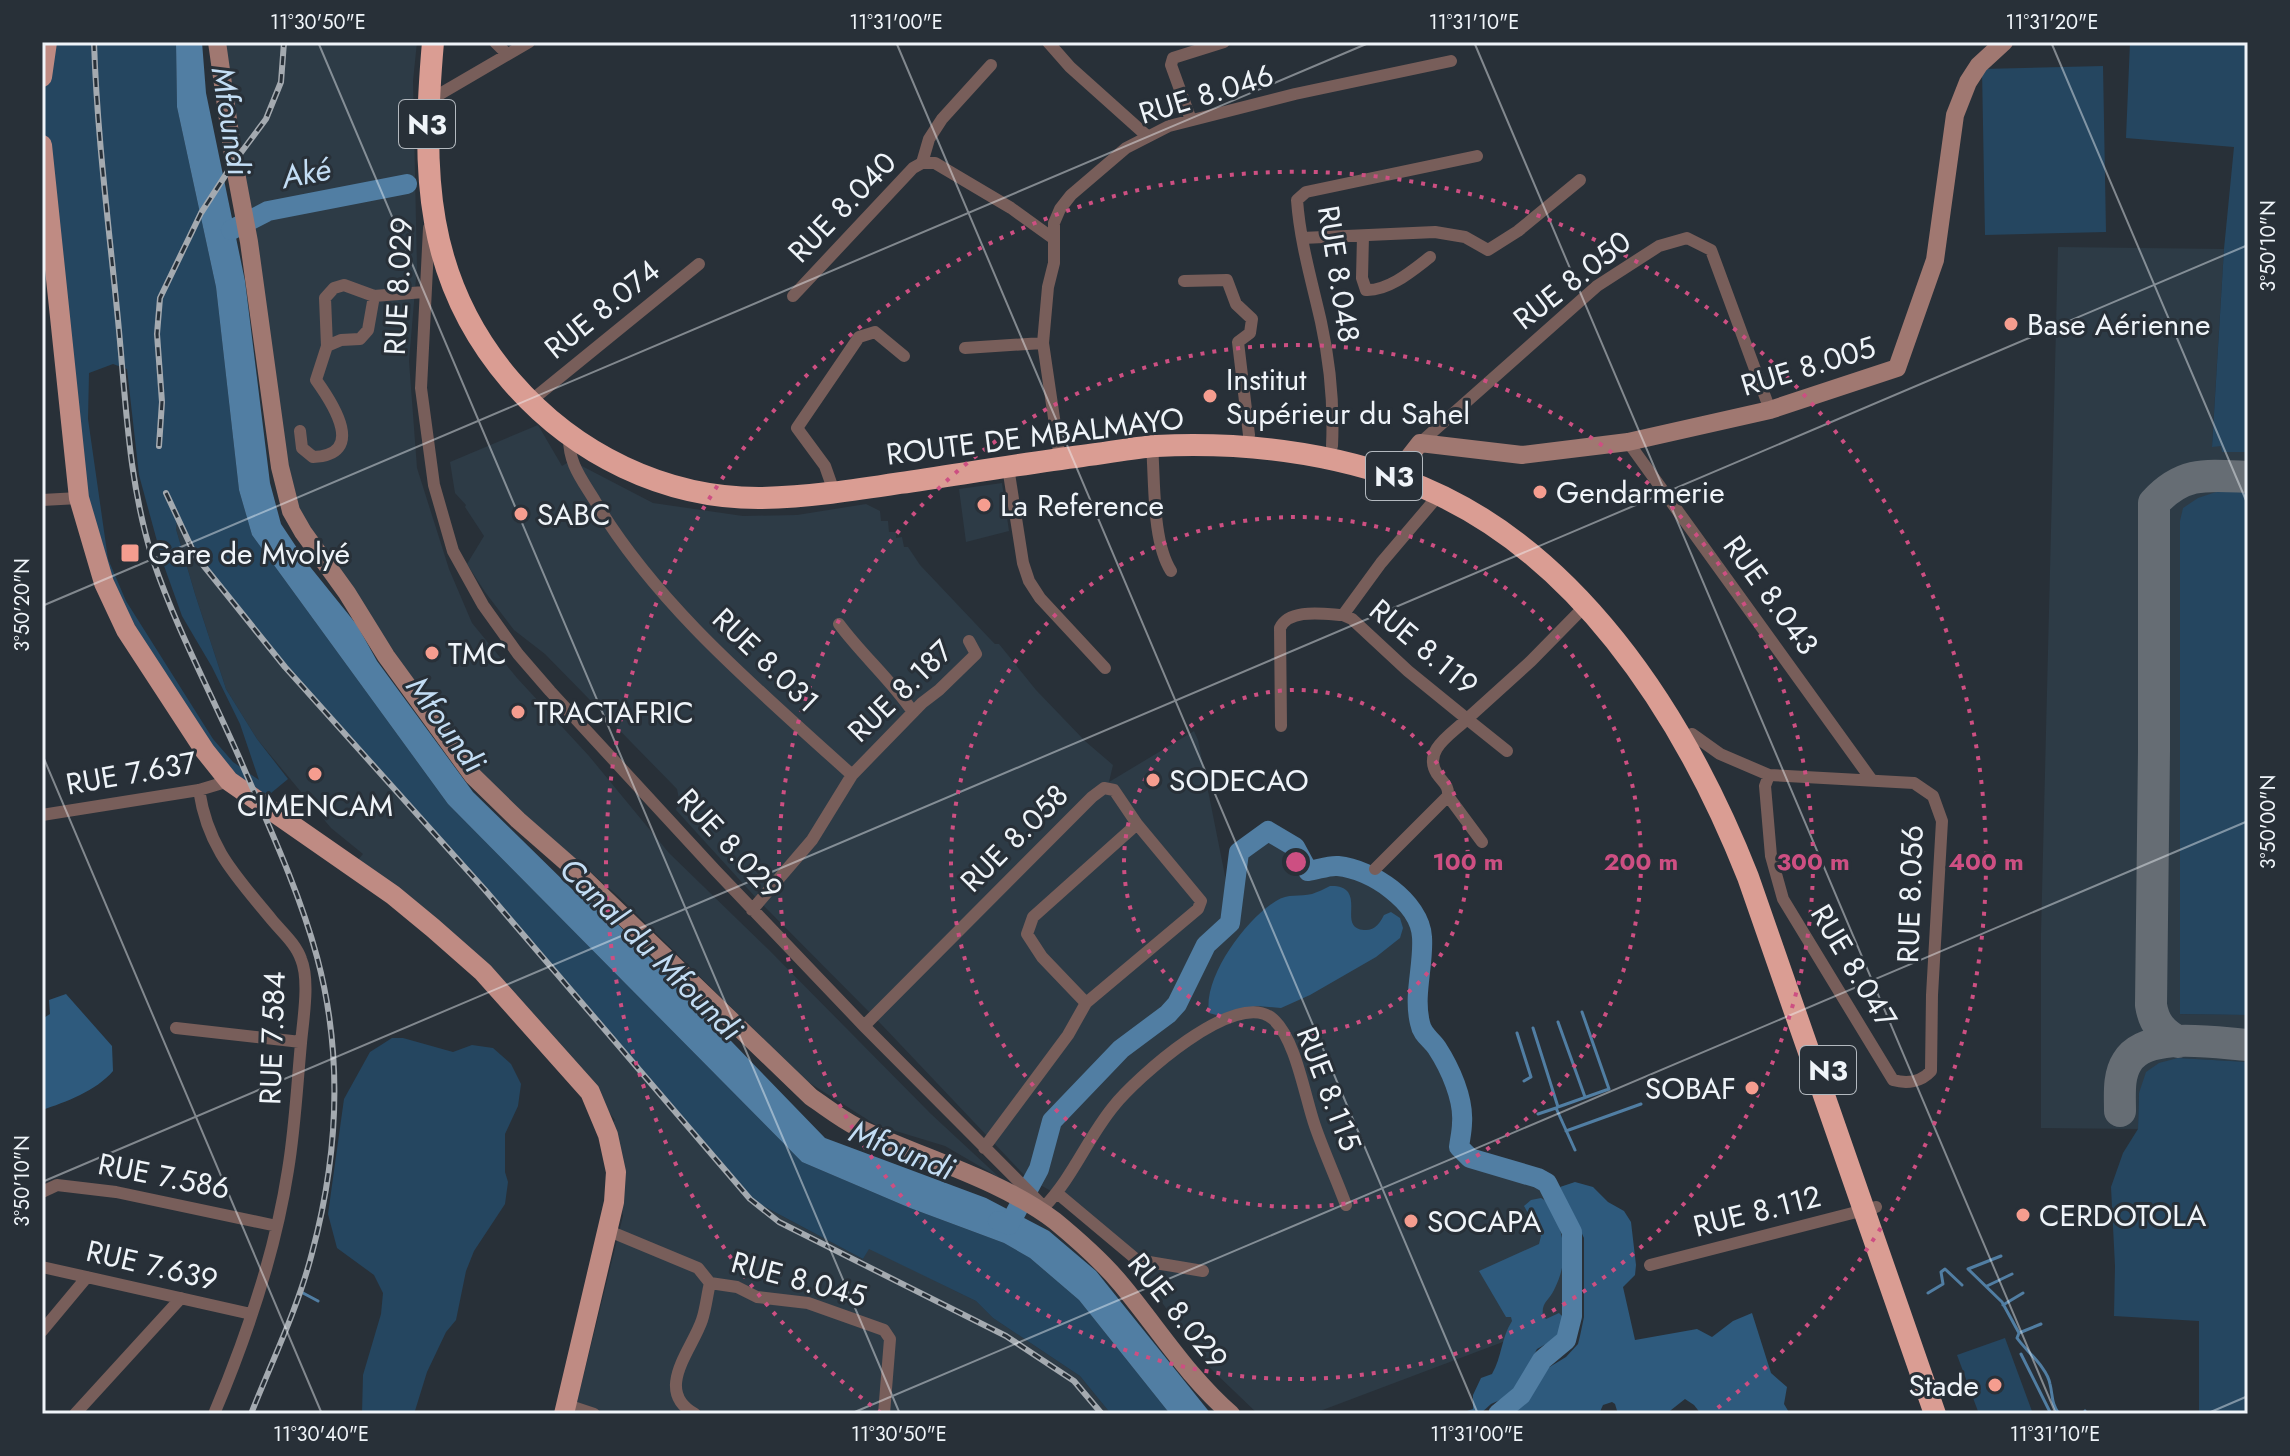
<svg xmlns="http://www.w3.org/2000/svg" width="2290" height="1456" font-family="Jost,sans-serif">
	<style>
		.built { fill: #2d3b46 }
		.green { fill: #254660; fill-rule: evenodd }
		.forest { fill: #2e5a7d }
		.water { fill: #517ea3 }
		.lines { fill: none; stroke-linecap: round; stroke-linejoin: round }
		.stream { stroke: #517ea3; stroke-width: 3 }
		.river { stroke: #517ea3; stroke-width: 20 }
		.taxiway { stroke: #666d74; stroke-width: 32 }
		.street { stroke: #785e5a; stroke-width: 12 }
		.secondary { stroke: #a07871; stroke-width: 18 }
		.primary { stroke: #bf8b83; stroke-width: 20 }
		.highway { stroke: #da9d93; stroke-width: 22 }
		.rail-casing { stroke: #a4aab0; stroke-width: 6 }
		.rail { stroke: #283038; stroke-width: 3; stroke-dasharray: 9; stroke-linecap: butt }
		.ticks { fill: none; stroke: #eff4f9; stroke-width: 2; stroke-opacity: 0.45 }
		.ring { fill: none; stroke: #cd4f82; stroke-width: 4; stroke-dasharray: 4 8 }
		.poi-dot { fill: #f59d8f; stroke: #283038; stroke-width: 3 }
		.labels { text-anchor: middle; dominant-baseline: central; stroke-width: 6; stroke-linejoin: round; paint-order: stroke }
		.shield { fill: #283038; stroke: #b3b9bf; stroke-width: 2 }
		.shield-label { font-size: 28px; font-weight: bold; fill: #eff4f9 }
		.street-label { font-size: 30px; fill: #eff4f9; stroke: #283038 }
		.poi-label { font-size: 30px; fill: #eff4f9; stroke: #283038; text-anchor: start }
		.water-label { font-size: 32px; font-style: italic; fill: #c3ddf4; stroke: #283038 }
		.centre { fill: #cd4f82; stroke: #283038; stroke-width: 4 }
		.ring-label { font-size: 24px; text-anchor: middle; font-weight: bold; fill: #cd4f82; stroke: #283038; stroke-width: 6; stroke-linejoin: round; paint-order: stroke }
		.neatline { fill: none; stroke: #eff4f9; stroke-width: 3 }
		.ticks-label { font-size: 20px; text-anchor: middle; fill: #eff4f9 }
	</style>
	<rect width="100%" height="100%" fill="#283038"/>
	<path class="built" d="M220,42H417L413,81L417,267L409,361L417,468L449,569L472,623L517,678L589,756L669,853L769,950L931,1114L1000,1178L945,1146L876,1125L805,1080L619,897L487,782L447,729L296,508L286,467Z
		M2058,247L2224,249L2212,446H2222L2223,452H2248V493L2222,490L2180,1014L2248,1015V1062L2178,1058L2139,1093L2138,1129L2041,1128V934Z
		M538,425L562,466L575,458L578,464L653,503L743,516L797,515L866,504L880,511L881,521H888L889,532H896V538L902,537L904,547H908L920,565L990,639L995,644H999L1036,690L1085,741L1113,765L1109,782L1194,731L1198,740L1231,906L1239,852L1268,831L1295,847L1308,871L1337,866L1352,870L1393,889L1419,922L1422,934L1419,966L1420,1023L1426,1037L1436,1046L1449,1072L1460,1103L1462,1122L1460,1147L1470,1158L1538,1178L1547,1183L1572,1232V1316L1312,1414H1258L1208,1366L1163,1304L1140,1259L1083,1209L1026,1177L881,1024L758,900L676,810L679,799L677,789L545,654L514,630L485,592L467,564L484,536L465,507L466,505L455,493L450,462Z
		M1002,483L1009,531L966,542L959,489Z
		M176,515L195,555L285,667L485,890L750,1199L863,1259L869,1248L976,1301L993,1318L1080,1376L1111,1414H574L623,1216L609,1126L615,1120L591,1089L357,861L363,854L331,828L257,739L226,689L195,594L176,529Z"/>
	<path class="green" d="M47,42H176L177,107L216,287L239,490L252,535L448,804L802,1162L910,1208L1004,1243L1030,1258L1079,1300L1170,1414H1111L1080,1376L993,1318L976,1301L869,1249L863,1259L750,1199L485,890L285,667L195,555L177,517L176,529L195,594L226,689L257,739L288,779L259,803L217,767L95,557L42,145V77ZM113,364L127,369L139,475L163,563L182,616L212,667L240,724L259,780L233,762L213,739L126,601L108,559L88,419L89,373Z
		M2130,42H2248V452H2222L2221,446L2212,447L2224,249L2234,147L2126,138Z
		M2103,66L2106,232L1985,235L1982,69Z
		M2222,490L2248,493V1015L2180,1014V521L2183,508L2198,498Z
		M392,1038H403L453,1052L472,1045L493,1048L511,1064L521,1084L518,1106L505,1134V1172L508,1182L505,1204L474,1251L466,1271L456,1320L446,1332L427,1372L414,1414H362L363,1375L381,1314L383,1293L374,1275L337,1248L328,1214L344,1099L370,1052Z
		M2178,1058L2248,1062V1414H2199V1321L2114,1316L2115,1266L2111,1187L2123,1153L2138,1129L2139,1093L2146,1072L2159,1063Z
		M2005,1338L2033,1414H1979L1957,1355Z"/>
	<path class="forest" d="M1330,886C1336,886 1343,886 1348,892C1357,905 1342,928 1364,930C1375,931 1380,923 1384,915L1391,912L1400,918L1403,928L1400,938L1376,957L1310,995L1281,1008L1257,1006L1220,1016L1209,1013C1203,977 1246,919 1276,901C1288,893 1300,897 1312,894C1318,892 1324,889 1330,886Z
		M66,994L112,1046L113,1071C96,1091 66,1102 42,1110V1019L50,1014L49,1000Z
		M1575,1182L1593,1187L1608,1202L1624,1211L1631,1222L1636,1265L1635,1275L1623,1287L1635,1340L1697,1329L1712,1337L1733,1321L1752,1313L1771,1373L1787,1387L1784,1404L1790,1414H1701L1694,1405L1685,1399L1666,1414L1655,1411L1618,1414L1615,1404L1612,1402L1603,1405L1599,1414H1499L1520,1404L1537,1384L1543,1371L1566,1357L1578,1344L1580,1336L1584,1317V1238L1560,1187Z
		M1541,1198C1552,1204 1554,1212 1558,1223C1566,1247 1566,1266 1554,1290C1549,1301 1541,1302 1543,1316L1546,1319L1559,1313L1564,1318L1562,1335L1537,1349L1513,1394L1491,1404L1480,1414H1458L1473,1409V1395L1481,1378L1492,1374C1502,1357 1501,1338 1512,1321L1511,1317H1506L1479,1271L1539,1244L1541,1236L1524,1206L1531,1200Z"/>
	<path class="water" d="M176,42H202L206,93L245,281L270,483L281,524L307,563L357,625L377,661L473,792L573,890L608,914L825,1138L986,1198L1049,1231L1096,1271L1211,1414H1170L1079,1300L1030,1258L1004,1243L910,1208L802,1162L448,804L252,535L239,490L216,287L177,107Z"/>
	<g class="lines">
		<path class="stream" d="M1558,1022L1585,1097
			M1533,1028L1558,1107L1609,1089L1582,1012
			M1517,1033L1531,1077L1524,1081
			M1538,1114L1556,1108L1575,1150
			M1566,1131L1641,1104
			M2001,1256L1968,1269L2002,1302L2019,1333L2017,1338C2026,1351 2047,1367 2050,1384C2053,1396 2051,1403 2059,1414
			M1987,1286L2012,1274
			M303,1293L318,1301
			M1928,1293L1943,1284L1941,1272L1945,1269L1962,1285
			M2003,1305L2023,1293
			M2019,1333L2041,1324
			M2021,1354L2051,1414
			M2084,1414L2085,1411"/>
		<path class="river" d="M231,230L268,211L407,184
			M998,1221L1009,1225L1039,1169L1052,1121L1121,1049L1168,1014L1177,1004L1206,945L1230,923L1239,852L1268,831L1295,847L1308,871C1317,870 1329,865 1338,866C1371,869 1420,902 1422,937C1424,965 1413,995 1420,1023C1422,1035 1431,1039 1437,1048C1450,1068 1464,1099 1462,1123C1462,1131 1460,1139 1459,1147L1470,1158L1538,1178L1547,1183L1572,1232V1316L1566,1340L1542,1360L1521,1395L1498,1414"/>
		<path class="taxiway" d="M2178,1042C2162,1032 2154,1024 2151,1005L2154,751V503C2183,471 2207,475 2248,477
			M2120,1111C2120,1095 2118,1076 2127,1062C2146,1030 2216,1043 2248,1045"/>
		<path class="street" d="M495,42L507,54
			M1048,42L1070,67L1147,136
			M428,101L529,42
			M1191,120L1171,65L1173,58L1224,42
			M922,163L929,139L942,119L991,65
			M429,228L421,388L434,485L453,551L483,605L518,654L550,691L716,871L864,1026L1042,1205
			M1363,236L1362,278L1366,290C1389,291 1413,270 1430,257
			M1302,238L1435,232L1465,237L1488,250L1518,231L1580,180
			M1184,281L1227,280L1236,304L1252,319L1250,333L1238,342L1249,435
			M793,296L913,168L922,163H935L1011,208L1054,239
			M327,346L341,340L360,339L368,330L374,296
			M965,348L1043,343
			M538,395L699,264
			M300,431L302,448L313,457C366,455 334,405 316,380L327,346L325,298L334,288L344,285L374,296L424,292
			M569,435C568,463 581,478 595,501C657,606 762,693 852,775L812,840L752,910
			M1628,442L1871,779
			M1420,443L1597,286L1659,246L1687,238L1711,250L1770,410
			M1152,446C1155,482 1152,541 1171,571
			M1332,446C1334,404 1330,363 1321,322C1312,282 1300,242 1297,200L1306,192L1477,156
			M1060,459L1043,343L1048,287L1054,263V223L1060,209L1071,195L1126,148L1169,126L1295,94L1451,61
			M1008,467L1023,563L1029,581L1040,598L1105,668
			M831,483L825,466L797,428L859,337L875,332L904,356
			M42,500L79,498
			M1343,615L1352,619L1408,671L1467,719L1531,661L1586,605
			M839,624C862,655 891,680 913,712
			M1281,726L1280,628C1289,608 1324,614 1343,615L1381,563L1438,496
			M1692,734L1720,754L1769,775L1765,786L1771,856L1783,899L1893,1080C1907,1084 1921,1082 1931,1071L1932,995L1942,821L1933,796L1914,783L1769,775
			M852,775L922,703L939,690L976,654L969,641
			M199,790C208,849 236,876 272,920C282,932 296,944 301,959C310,980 303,1020 301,1043C297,1086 295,1128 288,1170C275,1254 247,1336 214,1414
			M1448,796L1482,842
			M42,815L199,790L229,781
			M1375,869L1448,796C1449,785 1443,783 1437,774C1422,750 1452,734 1467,719L1507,751
			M1086,1003L1198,909L1201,901L1137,824
			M864,1026L1092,797L1104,788L1114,790L1137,824L1033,917L1027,934L1042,957L1086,1003L1068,1035L984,1148
			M176,1028L301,1042
			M42,1192L57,1185L116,1192L277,1226
			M1057,1193L1137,1260L1203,1271
			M1044,1207C1073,1177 1087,1139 1113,1107C1135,1079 1236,987 1273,1019C1296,1039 1305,1098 1315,1126C1324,1152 1336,1178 1346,1205
			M609,1231L698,1268L710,1283C707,1295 706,1308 702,1320C692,1350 653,1391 695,1414
			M1650,1265L1876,1207
			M42,1267L251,1314
			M710,1283L737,1287L757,1297L808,1303L884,1330L890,1339L884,1414
			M42,1331L87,1277
			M567,1405L594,1414
			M75,1414L181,1298"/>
		<path class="secondary" d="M217,42L234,162L249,242L280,467L291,511L303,532L347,593L386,656L473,776L518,820L574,869L811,1097C826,1107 841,1119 857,1127C921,1158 998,1178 1055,1221C1078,1240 1102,1261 1121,1284C1157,1327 1188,1377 1231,1414
			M1402,466L1420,443L1522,455L1628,442L1770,410L1897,368L1935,260L1955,115L1968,82L1979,65L2004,42"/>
		<path class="primary" d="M42,77L47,42
			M42,145L79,498L104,583L126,630L205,751L229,781L393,895L433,928L483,972L590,1092L608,1135L616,1172L614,1202L564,1414"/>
		<path class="highway" d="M433,42C422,169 423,279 511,381C574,454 665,499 762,498C808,497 855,490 900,483C961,474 1022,464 1082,456C1107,453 1131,448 1156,446C1239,442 1322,451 1401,479C1573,540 1684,715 1748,877L1935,1414"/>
		<g class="rail-casing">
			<path id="rail" d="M94,42C97,135 109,227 118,320C126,402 128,481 153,560C176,628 210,691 239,757C266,820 299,890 317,957C343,1054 338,1156 312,1253C298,1308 272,1361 251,1414
				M159,446L162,402L157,334L160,298L201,213L234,162L266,119L281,82L284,42
				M166,493L195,555L285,667L485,890L750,1199L779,1222L1006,1336L1074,1381L1102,1414"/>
		</g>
		<use href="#rail" class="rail"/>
	</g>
	<path class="ticks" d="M318,42L900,1414M896,42L1478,1414M1474,42L2056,1414M2051,42L2248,505M42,606L1371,42M42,754L322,1414M42,1182L2248,245M850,1414L2248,821M2206,1414L2248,1396"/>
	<g class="ring">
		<circle cx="1296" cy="862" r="172"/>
		<circle cx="1296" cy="862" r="345"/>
		<circle cx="1296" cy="862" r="517"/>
		<path d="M881 1413A690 690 0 1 1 1711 1413"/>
	</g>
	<g class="poi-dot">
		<circle cx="2011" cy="324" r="8"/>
		<circle cx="1210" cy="396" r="8"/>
		<circle cx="1540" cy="492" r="8"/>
		<circle cx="984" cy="505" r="8"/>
		<circle cx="521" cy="514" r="8"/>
		<rect x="120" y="543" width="20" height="20" rx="4"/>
		<circle cx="432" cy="653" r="8"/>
		<circle cx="518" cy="712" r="8"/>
		<circle cx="315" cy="774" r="8"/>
		<circle cx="1153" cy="780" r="8"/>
		<circle cx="1752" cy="1088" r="8"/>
		<circle cx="2023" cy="1215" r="8"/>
		<circle cx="1411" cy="1221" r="8"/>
		<circle cx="1995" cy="1385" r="8"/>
	</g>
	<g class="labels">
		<g class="shield">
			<rect x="399" y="100" width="56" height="48" rx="6"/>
			<rect x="1366" y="452" width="56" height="48" rx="6"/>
			<rect x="1800" y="1046" width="56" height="48" rx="6"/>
		</g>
		<g class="shield-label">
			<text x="427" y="124">N3</text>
			<text x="1394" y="476">N3</text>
			<text x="1828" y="1070">N3</text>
		</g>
		<g class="street-label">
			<text transform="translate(1206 94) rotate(-17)">RUE 8.046</text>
			<text transform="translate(842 207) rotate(-46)">RUE 8.040</text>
			<text transform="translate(1339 274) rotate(81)">RUE 8.048</text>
			<text transform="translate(1572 280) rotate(-38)">RUE 8.050</text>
			<text transform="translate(398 286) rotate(-87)">RUE 8.029</text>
			<text transform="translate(602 309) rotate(-39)">RUE 8.074</text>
			<text transform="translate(1808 366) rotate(-17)">RUE 8.005</text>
			<text transform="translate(1035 436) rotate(-7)">ROUTE DE MBALMAYO</text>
			<text transform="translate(1771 595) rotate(54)">RUE 8.043</text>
			<text transform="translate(1424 647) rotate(40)">RUE 8.119</text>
			<text transform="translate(766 660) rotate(44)">RUE 8.031</text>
			<text transform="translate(900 691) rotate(-44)">RUE 8.187</text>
			<text transform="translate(131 773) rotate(-10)">RUE 7.637</text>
			<text transform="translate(1014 838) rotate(-45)">RUE 8.058</text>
			<text transform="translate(730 844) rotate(47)">RUE 8.029</text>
			<text transform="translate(1910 894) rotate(-88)">RUE 8.056</text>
			<text transform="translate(1854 966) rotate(59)">RUE 8.047</text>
			<text transform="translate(272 1038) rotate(-88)">RUE 7.584</text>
			<text transform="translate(1329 1089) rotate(69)">RUE 8.115</text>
			<text transform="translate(164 1176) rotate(11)">RUE 7.586</text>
			<text transform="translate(1757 1211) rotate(-14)">RUE 8.112</text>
			<text transform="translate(152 1265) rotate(13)">RUE 7.639</text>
			<text transform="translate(799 1279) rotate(15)">RUE 8.045</text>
			<text transform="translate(1178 1311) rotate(51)">RUE 8.029</text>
		</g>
		<g class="poi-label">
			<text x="2027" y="324">Base Aérienne</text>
			<text x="1226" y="379">Institut<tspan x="1226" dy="34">Supérieur du Sahel</tspan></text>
			<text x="1556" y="492">Gendarmerie</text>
			<text x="1000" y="505">La Reference</text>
			<text x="537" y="514">SABC</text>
			<text x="148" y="553">Gare de Mvolyé</text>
			<text x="448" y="653">TMC</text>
			<text x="534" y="712">TRACTAFRIC</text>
			<text x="1169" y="780">SODECAO</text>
			<text x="315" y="805" text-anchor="middle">CIMENCAM</text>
			<text x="1736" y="1088" text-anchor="end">SOBAF</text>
			<text x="2039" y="1215">CERDOTOLA</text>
			<text x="1427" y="1221">SOCAPA</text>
			<text x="1979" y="1385" text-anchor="end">Stade</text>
		</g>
		<g class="water-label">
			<text transform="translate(231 121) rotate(81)">Mfoundi</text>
			<text transform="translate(306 173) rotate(-11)">Aké</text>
			<text transform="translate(446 724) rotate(54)">Mfoundi</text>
			<text transform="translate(651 949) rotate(45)">Canal du Mfoundi</text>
			<text transform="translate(902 1150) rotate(22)">Mfoundi</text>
		</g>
	</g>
	<circle cx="1296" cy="862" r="12" class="centre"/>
	<g class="ring-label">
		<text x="1468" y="870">100 m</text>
		<text x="1641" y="870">200 m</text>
		<text x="1813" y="870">300 m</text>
		<text x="1986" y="870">400 m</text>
	</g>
	<rect width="2290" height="1456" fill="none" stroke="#283038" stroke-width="88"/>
	<rect x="44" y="44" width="2202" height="1368" class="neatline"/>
	<g class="ticks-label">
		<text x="318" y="29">11°30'50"E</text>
		<text x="896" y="29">11°31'00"E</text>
		<text x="1474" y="29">11°31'10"E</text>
		<text x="2052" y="29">11°31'20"E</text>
		<text transform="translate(2268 246) rotate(-90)" y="7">3°50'10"N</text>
		<text transform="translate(22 605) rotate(-90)" y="7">3°50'20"N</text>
		<text transform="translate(2268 822) rotate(-90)" y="7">3°50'00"N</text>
		<text transform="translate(22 1181) rotate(-90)" y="7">3°50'10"N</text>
		<text x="321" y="1441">11°30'40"E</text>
		<text x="899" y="1441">11°30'50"E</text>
		<text x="1477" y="1441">11°31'00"E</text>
		<text x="2055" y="1441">11°31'10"E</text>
	</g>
</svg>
